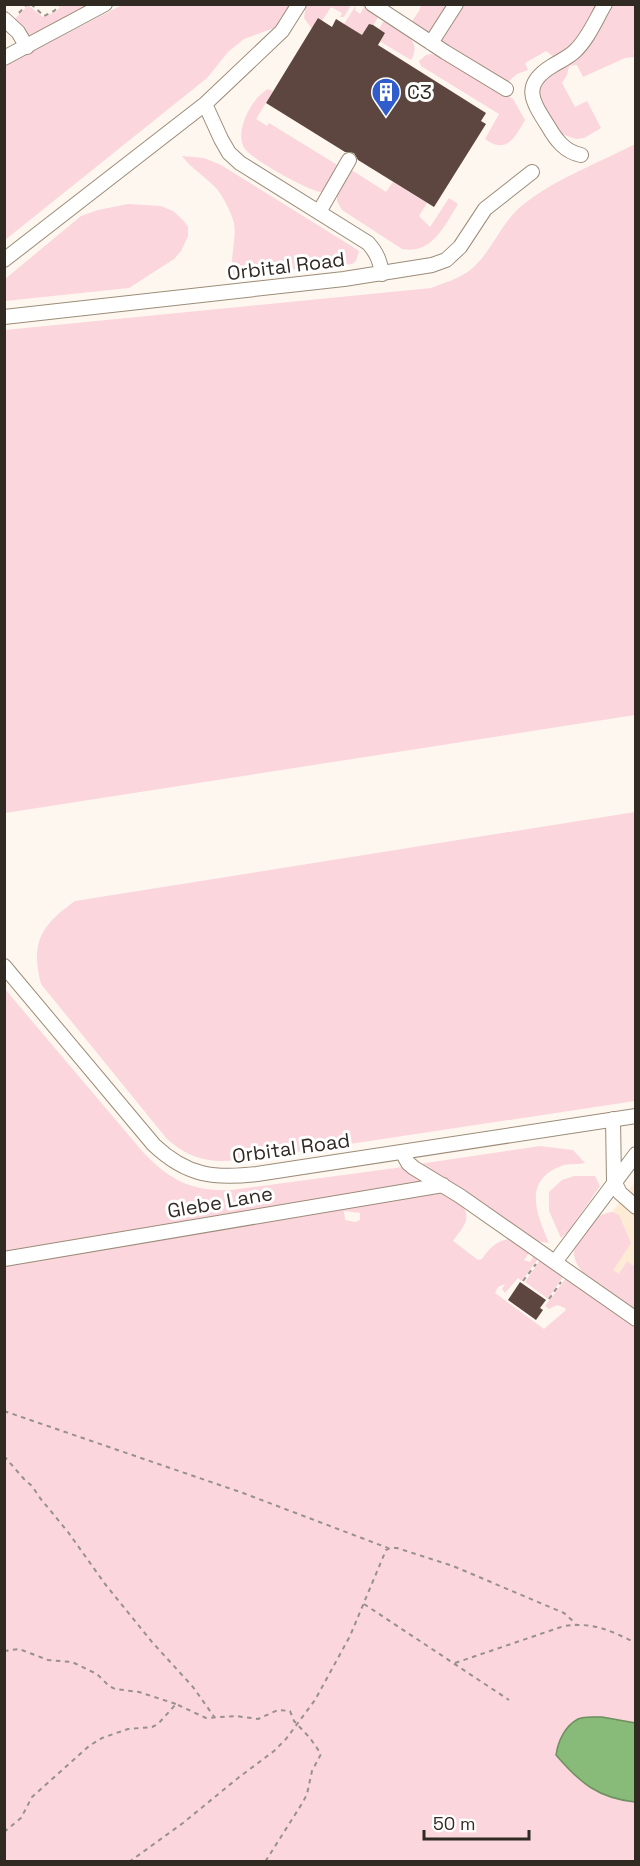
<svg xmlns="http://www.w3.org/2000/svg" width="640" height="1866" font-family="'Space Grotesk',sans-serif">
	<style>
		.built { fill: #fdebd6 }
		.green { fill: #fbd6dd; fill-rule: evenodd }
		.water { fill: #88bb79; stroke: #6e905f; stroke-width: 1.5 }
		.building { fill: #5c463f }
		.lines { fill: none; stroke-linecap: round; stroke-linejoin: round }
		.minor-casing { stroke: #9b8c79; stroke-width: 16 }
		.path { stroke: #979189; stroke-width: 2; stroke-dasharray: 4.5 4.5; stroke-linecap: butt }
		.minor { stroke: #fff; stroke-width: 14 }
		.labels { text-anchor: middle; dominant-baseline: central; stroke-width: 6; stroke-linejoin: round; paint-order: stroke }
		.poi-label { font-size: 20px; fill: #302a22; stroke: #fff; text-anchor: start }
		.street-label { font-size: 20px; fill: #302a22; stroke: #fff }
	</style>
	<rect width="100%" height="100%" fill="#fef7ef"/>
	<path class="built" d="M635,1182V1312L586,1277L576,1263L574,1251L600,1215L612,1212Z"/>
	<path class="green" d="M346,4L351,5L344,17H340L342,13L331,7L322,21L312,29L304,18L306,5Z
		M28,5L43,17L55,12L63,5H94L31,38L14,20Z
		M122,5H293L277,27L244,39L228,52L207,78L5,240L4,66Z
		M356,5L355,10L360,14L364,7L360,5H362L375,12L378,17L373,26L362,35L344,24Z
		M421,5H453L431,35L412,21L419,11Z
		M459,5H598C585,25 576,45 555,58L546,51L525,63L528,70L517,74L508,82L502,80L440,42L439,35Z
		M614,5H635V49L633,51L635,57L625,58L583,77L577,65L569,66L567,75L562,83L575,107L587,101L601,128L584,138L576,139L561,134L555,128L539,98L540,83L582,52Z
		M387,21C402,31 423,40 411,60L376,39L382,38L385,33L379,29L383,22Z
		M431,54L447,58L513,99L525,120C515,137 507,155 485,139L499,114L421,66L419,61L426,55Z
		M268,89L273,91L256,119L267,126L269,123L339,166L322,192C310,192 252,159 245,149C233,133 252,97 268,89Z
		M635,144V715L5,813V330L431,288C444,283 458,279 469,271C490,255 499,227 518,209C551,180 597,164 635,144Z
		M182,156L204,158L221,165L353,247L359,251L356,261L352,264L233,275C229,258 237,241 234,223C231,212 222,193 213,185C202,174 192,169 182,156Z
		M350,169L386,192L393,182L427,203L419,216L430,227L449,198L458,204C445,225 432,255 402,249L342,210L337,201V192Z
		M128,204L161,206L173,211L183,220L188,227V236L181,251L174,259L129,288L5,301V279L81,216L98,210Z
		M635,812V1101L250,1159C217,1163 194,1163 167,1139L41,984C30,941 42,925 75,901Z
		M4,988L142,1151C168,1179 191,1192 231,1190L403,1167L424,1182L5,1255Z
		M540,1146L573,1150L585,1163C577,1165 569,1163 561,1166C522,1181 537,1215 549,1243L536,1241L419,1164Z
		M574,1176H595L600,1186L568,1232L561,1238L549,1211V1192L562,1180Z
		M437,1191C448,1194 470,1205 466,1220C464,1228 457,1234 453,1241L478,1260L482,1259C489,1249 496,1240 510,1239L530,1252L524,1260L530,1262L534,1256L538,1259L522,1281L518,1278L505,1293L502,1289L505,1284L498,1287L495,1293L544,1329L566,1310L565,1308L557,1305L549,1309L545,1306L566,1278L635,1326V1861H5V1261ZM344,1211L360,1213V1220L355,1222L345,1220Z
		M612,1212L619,1215L631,1243L613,1270L619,1274L627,1261L635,1267V1312C617,1299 572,1275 574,1251C575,1245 580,1239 583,1234C591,1223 597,1214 612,1212Z
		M540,1260L563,1277L548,1299L525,1282Z"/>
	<path class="water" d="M602,1717L635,1723V1802C598,1798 580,1783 556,1755C558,1741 565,1726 578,1719C584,1716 595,1717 602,1717Z"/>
	<path class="building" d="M318,18L332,27L336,19L362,35L369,24L373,25L385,33L378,45L486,113L481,121L486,124L434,207L358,160L354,153L345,152L266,103Z
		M520,1282L546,1300L540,1308L543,1310L536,1320L508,1300Z"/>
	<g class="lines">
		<g class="minor-casing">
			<path id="minor" d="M372,4L445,52L506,89
				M4,19L18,32L27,47
				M431,43L456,4
				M4,58L105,4
				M205,104L221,139L229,153L240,163L368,243C377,253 380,261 382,274
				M581,155C565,152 556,140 548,126C532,101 521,85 552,66C560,61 569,57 575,51C588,39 596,19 605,4
				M319,212L349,160
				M4,260L205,104L282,31L299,4
				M4,317L344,279L432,265L446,260L460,247L485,209L532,172
				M4,966L154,1145C187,1176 214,1179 257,1174L636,1116
				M613,1119L614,1181L620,1193L636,1207
				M402,1152L408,1163L414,1168L460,1196L636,1319
				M4,1259L443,1185
				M555,1262L636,1154"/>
		</g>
		<path class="path" d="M31,4L44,16L54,11L61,4
			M19,13L27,4
			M523,1281L536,1264
			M549,1299L561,1282
			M4,1411L243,1493L388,1548
			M4,1456L24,1479L32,1486L40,1498L68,1532L105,1584L152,1642L193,1687L215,1718
			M364,1604L509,1700
			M4,1651L19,1649L48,1660L72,1662L97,1674L109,1686L115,1689L139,1692L176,1704
			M455,1663L564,1626C594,1622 609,1630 636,1643
			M4,1832L21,1818L32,1797L89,1746L102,1738L128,1729L152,1727L158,1724L176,1704L206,1718L236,1716L258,1719L278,1710L290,1711L294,1721L310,1738L321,1754L312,1771L307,1794L303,1802L265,1862
			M129,1862L183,1823L238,1778L274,1751L286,1739L315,1700L350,1636L386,1550L390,1548H397L453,1566L564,1613L576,1624"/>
		<use href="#minor" class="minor"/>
	</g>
	<defs>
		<g id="building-pin" transform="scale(1.5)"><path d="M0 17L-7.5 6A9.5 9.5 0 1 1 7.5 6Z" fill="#315ccb" stroke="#fff"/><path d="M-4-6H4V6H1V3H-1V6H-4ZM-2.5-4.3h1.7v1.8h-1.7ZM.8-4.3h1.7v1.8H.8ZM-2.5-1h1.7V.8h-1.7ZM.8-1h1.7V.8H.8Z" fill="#fff"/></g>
	</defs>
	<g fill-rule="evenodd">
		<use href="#building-pin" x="386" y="92"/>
	</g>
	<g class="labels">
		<g class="poi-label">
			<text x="407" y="92">C3</text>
		</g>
		<g class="street-label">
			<text transform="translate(286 266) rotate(-7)">Orbital Road</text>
			<text transform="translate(291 1148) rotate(-8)">Orbital Road</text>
			<text transform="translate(220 1202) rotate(-10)">Glebe Lane</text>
		</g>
	</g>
	<rect width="640" height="1866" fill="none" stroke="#302a22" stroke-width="12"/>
	<path d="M424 1830v9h105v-9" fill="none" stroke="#302a22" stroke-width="3"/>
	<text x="433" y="1830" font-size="18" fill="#302a22" stroke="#ffffff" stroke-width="4.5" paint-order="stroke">50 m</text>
</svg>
